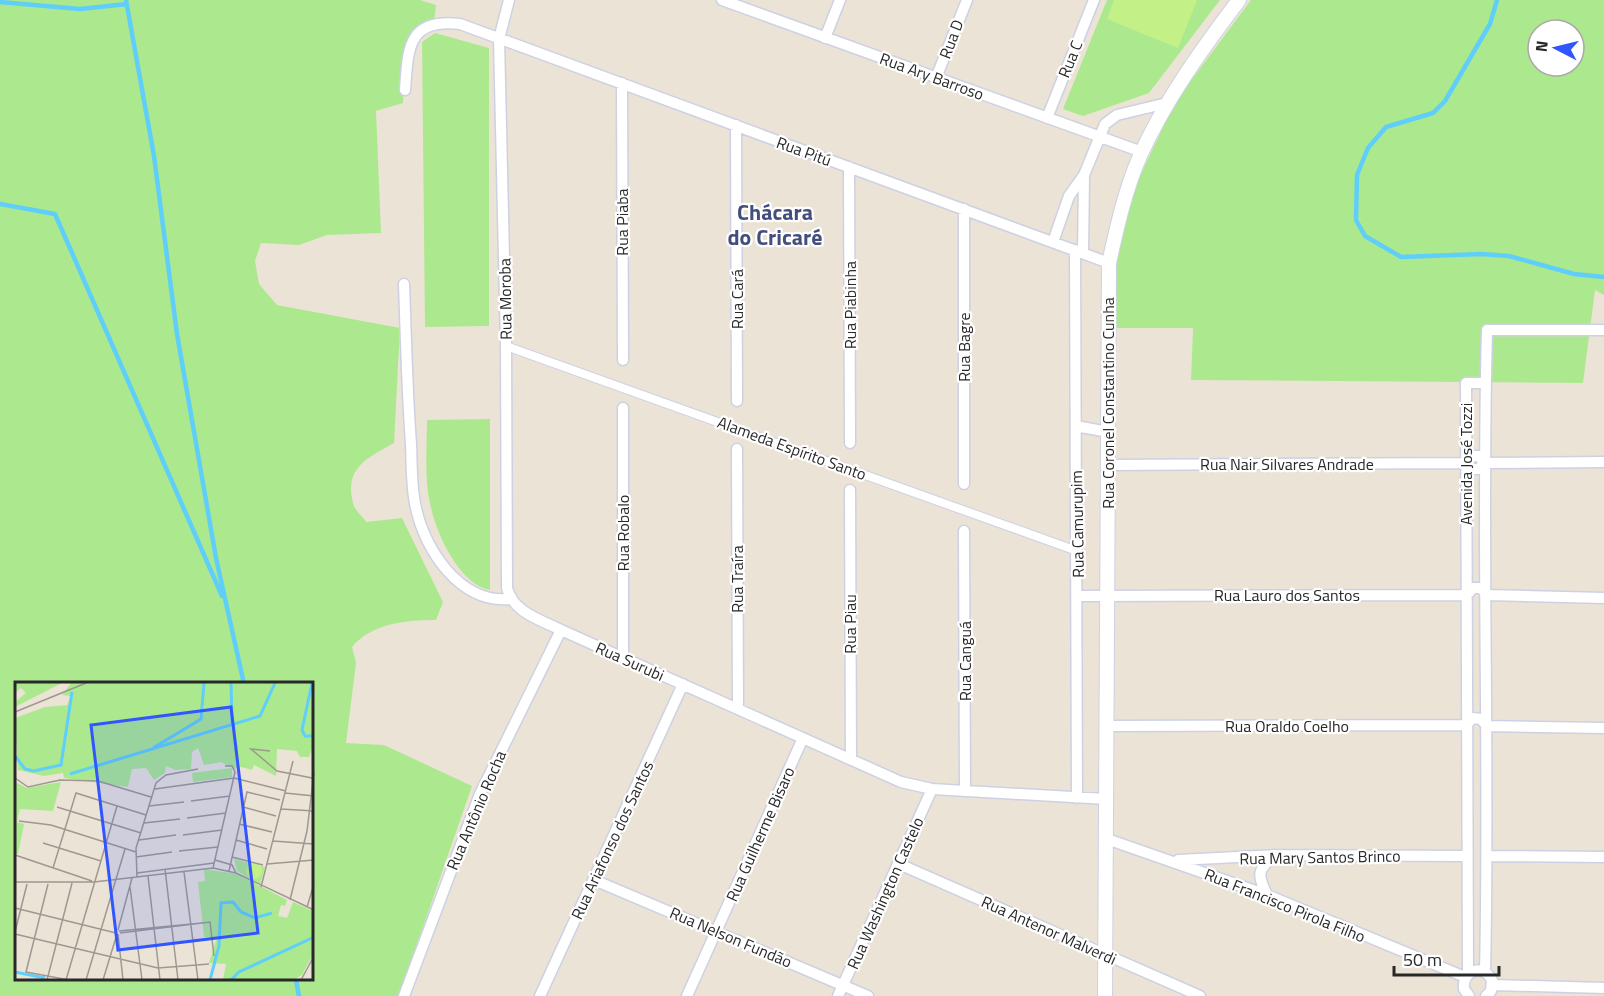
<svg xmlns="http://www.w3.org/2000/svg" width="1604" height="996" font-family="'Titillium Web',sans-serif">
	<style>
		.green { fill: #ace98e; fill-rule: evenodd }
		.pitch { fill: #c3f188 }
		.lines { fill: none; stroke-linecap: round; stroke-linejoin: round }
		.stream { stroke: #5fcef9; stroke-width: 4.5 }
		.pedestrian-casing { stroke: #cdd1e3; stroke-width: 10 }
		.minor-casing { stroke: #cdd1e3; stroke-width: 13 }
		.tertiary-casing { stroke: #cdd1e3; stroke-width: 16 }
		.pedestrian { stroke: #fff; stroke-width: 8 }
		.minor { stroke: #fff; stroke-width: 10 }
		.tertiary { stroke: #fff; stroke-width: 14 }
		.labels { text-anchor: middle; dominant-baseline: central; stroke-width: 4.5; stroke-linejoin: round; paint-order: stroke }
		.street-label { font-size: 16px; fill: #282828; stroke: #fff }
		.district-label { font-size: 22px; font-weight: bold; fill: #444e7c; stroke: #fff }
		.inset-river { fill: none; stroke: #5fcef9; stroke-width: 3 }
		.inset-road { fill: none; stroke: #9e9891; stroke-width: 1.5 }
		.view { fill: #3155ff; fill-opacity: 0.15; stroke: #3155ff; stroke-width: 3 }
		.inset-edge { fill: none; stroke: #282828; stroke-width: 3 }
	</style>
	<rect width="100%" height="100%" fill="#ece3d7"/>
	<path class="green" d="M0,0H420L436,5L434,22L413,35L404,73L403,103L376,111L381,233L327,235L299,245L261,243L255,261L259,284L277,305L400,328L394,443C368,458 344,467 353,503C354,510 363,516 366,522L402,518L443,602L436,620C407,620 372,623 352,647L356,663L346,743L384,745L472,786L399,996H0ZM16,684H312V980H16Z
		M1107,0H1220L1149,93L1083,116L1063,109Z
		M1251,0H1604V295L1595,290L1583,383L1191,380L1193,328H1109L1115,248L1140,176L1175,102ZM1538,30H1574V66H1538Z
		M435,33L489,48V326L425,327L422,42Z
		M490,419V590C459,585 435,531 430,503C424,477 427,447 427,420Z"/>
	<path class="pitch" d="M1114,0H1197L1178,48L1107,19Z"/>
	<g class="lines">
		<path class="stream" d="M126,0L154,156L177,334L216,558L244,684
			M1497,0L1490,24L1445,101L1433,113L1386,127L1368,148L1357,175L1356,220L1365,236L1401,257L1481,254L1509,256L1574,274L1604,277
			M0,2L80,9L127,4
			M0,204L55,214L222,596
			M296,980L299,996"/>
		<g class="pedestrian-casing">
			<path id="pedestrian" d="M506,346L1077,551"/>
		</g>
		<g class="minor-casing">
			<path id="minor" d="M509,0L499,39L506,346L507,588C514,613 539,619 561,630L901,782L932,789L1107,799
				M722,0L1142,152
				M825,38L840,0
				M936,78L967,0
				M622,83L623,360
				M405,90C408,49 407,18 460,24L1109,263
				M1047,118L1094,0
				M736,125L737,401
				M849,167L850,443
				M964,209V484
				M1053,242L1069,196L1084,175L1105,124L1117,115L1167,103
				M1075,250L1077,798
				M1083,253L1084,176
				M404,284C406,337 407,391 411,444C412,465 411,488 416,508C425,551 461,604 510,599
				M623,408V658
				M1076,426L1108,432
				M737,449L738,708
				M1466,463L1472,469H1479L1484,463L1604,462
				M1108,465L1466,463L1473,456H1479L1484,463
				M850,490L851,759
				M964,531L965,791
				M1078,596L1467,595L1473,588H1481L1487,595L1604,598
				M1108,726L1466,725L1473,718L1481,719L1487,726
				M1487,726L1604,728
				M1107,839L1267,895L1465,977
				M1487,856L1604,857
				M1178,860L1275,855L1467,856
				M899,864L1200,996
				M594,880L868,996
				M1267,895C1257,874 1257,870 1275,855
				M1485,971C1490,757 1481,544 1487,330H1604
				M1468,973L1466,383H1486
				M1493,985L1604,988
				M404,996L480,794L561,630
				M540,996L683,684
				M687,996L803,738
				M838,996L932,789
				M1469,996L1464,989C1462,970 1483,963 1492,980L1491,991L1486,996"/>
		</g>
		<g class="tertiary-casing">
			<path id="tertiary" d="M1105,996L1109,263C1117,227 1125,190 1140,156C1165,100 1202,49 1239,0"/>
		</g>
		<use href="#pedestrian" class="pedestrian"/>
		<use href="#minor" class="minor"/>
		<use href="#tertiary" class="tertiary"/>
	</g>
	<g class="labels">
		<g class="street-label">
			<text transform="translate(951 39) rotate(-69)">Rua D</text>
			<text transform="translate(1070 59) rotate(-68)">Rua C</text>
			<text transform="translate(932 76) rotate(20)">Rua Ary Barroso</text>
			<text transform="translate(804 151) rotate(20)">Rua Pitú</text>
			<text transform="translate(622 222) rotate(-90)">Rua Piaba</text>
			<text transform="translate(505 299) rotate(-91)">Rua Moroba</text>
			<text transform="translate(737 299) rotate(-90)">Rua Cará</text>
			<text transform="translate(850 305) rotate(-90)">Rua Piabinha</text>
			<text transform="translate(964 347) rotate(-90)">Rua Bagre</text>
			<text transform="translate(1108 403) rotate(-90)">Rua Coronel Constantino Cunha</text>
			<text transform="translate(792 448) rotate(20)">Alameda Espírito Santo</text>
			<text x="1287" y="464">Rua Nair Silvares Andrade</text>
			<text transform="translate(1466 464) rotate(-90)">Avenida José Tozzi</text>
			<text transform="translate(1077 524) rotate(-91)">Rua Camurupim</text>
			<text transform="translate(623 533) rotate(-90)">Rua Robalo</text>
			<text transform="translate(737 579) rotate(-90)">Rua Traíra</text>
			<text x="1287" y="595">Rua Lauro dos Santos</text>
			<text transform="translate(850 624) rotate(-90)">Rua Piau</text>
			<text transform="translate(630 661) rotate(24)">Rua Surubi</text>
			<text transform="translate(965 661) rotate(-90)">Rua Canguá</text>
			<text x="1287" y="726">Rua Oraldo Coelho</text>
			<text transform="translate(476 810) rotate(-67)">Rua Antônio Rocha</text>
			<text transform="translate(760 834) rotate(-66)">Rua Guilherme Bisaro</text>
			<text transform="translate(612 840) rotate(-65)">Rua Ariafonso dos Santos</text>
			<text transform="translate(1320 857) rotate(-1)">Rua Mary Santos Brinco</text>
			<text transform="translate(885 893) rotate(-66)">Rua Washington Castelo</text>
			<text transform="translate(1285 905) rotate(22)">Rua Francisco Pirola Filho</text>
			<text transform="translate(1049 930) rotate(24)">Rua Antenor Malverdi</text>
			<text transform="translate(731 937) rotate(23)">Rua Nelson Fundão</text>
		</g>
		<g class="district-label">
			<text x="775" y="212">Chácara<tspan x="775" dy="25">do Cricaré</tspan></text>
		</g>
	</g>
	<g transform="translate(15 682)">
		<rect width="298" height="298" fill="#ece3d7"/>
		<path d="M0,1H47L0,25V20L11,11L6,6L0,11ZM56,1H298V64L294,75H285L282,69L262,67L261,94L239,83L237,88L223,84L220,87L206,80L189,83L183,66L177,70L176,87L160,88L151,84L150,91L139,98L131,86L117,87L113,105L49,96L48,91L29,94L3,88L0,36L30,25L52,23L56,14L47,13ZM217,86V95L178,100L177,91ZM0,100L12,106L46,100L38,129L5,127L2,140L9,142L3,172L0,171ZM219,177L250,185L245,202L222,189ZM189,187L222,192L272,218L270,224L266,223L263,234L272,236L278,220L298,229V272L287,293L278,298H208L211,282L194,281L202,255H189L183,200L190,199Z" fill="#ace98e"/>
		<path d="M231 189a8 8 0 1 1 16 0a8 8 0 1 1-16 0Z" fill="#c3f188"/>
		<path class="inset-river" d="M216,1L217,42M297,1L287,48L290,54H299M138,66L186,37L189,1M0,74L10,87L19,89L46,83L57,10M55,92L245,34L260,1M0,290L30,296M195,298L204,264L206,221L218,220L226,230L240,236L257,231M216,298L224,290L297,256"/>
		<path class="inset-road" d="M0,30L71,1M255,69L236,67L262,89L297,96M0,96L13,105L45,98L83,99L136,115M140,107L219,96L271,109M270,111L299,114M176,119L215,114M134,124L169,120M42,125L126,151M228,125L261,134M266,127L299,129M172,136L211,131M4,139L36,143L121,170M129,141L165,137M224,142L257,150M168,153L207,148M124,158L161,153M221,158L252,167M258,159L299,162M28,161L86,179M164,169L203,165M0,173L77,199M121,175L157,170M217,175L248,183M200,178L217,183L221,191M252,182L299,178M38,186L61,111L131,133M198,186L220,90L217,84H210M150,187L163,298M214,189L232,110L265,118M169,190L183,298M122,191L199,181M133,194L145,298M122,195L121,166L141,101L151,93L183,87M0,200H79L198,186L221,191L299,228M33,202L11,290L54,298M115,205L127,298M246,205L278,79M275,218L292,149L299,91M292,225L299,202M0,226L101,251M103,248L117,196M104,249L187,241M0,250L12,202M105,251L195,240L199,274M0,252L143,286L194,282M103,252L108,298M32,298L57,201M51,298L102,124M71,298L110,167M88,298L102,252M286,298L299,274"/>
		<path class="view" d="M216,25L243,251L103,268L76,43Z"/>
		<rect width="298" height="298" class="inset-edge"/>
	</g>
	<g transform="translate(1556 48) rotate(277)"><circle r="28" fill="#ffffff" stroke="#a9a9a9" stroke-width="1.5"/>
	<path d="M0-4.5L10 22L0 15L-10 22Z" fill="#3155ff"/>
	<text y="-9" font-size="16" font-weight="bold" text-anchor="middle" fill="#282828">N</text>
	</g>
	<path d="M1394 966v9h105v-9" fill="none" stroke="#282828" stroke-width="3"/>
	<text x="1403" y="966" font-size="18" fill="#282828" stroke="#ffffff" stroke-width="4.5" paint-order="stroke">50 m</text>
</svg>
